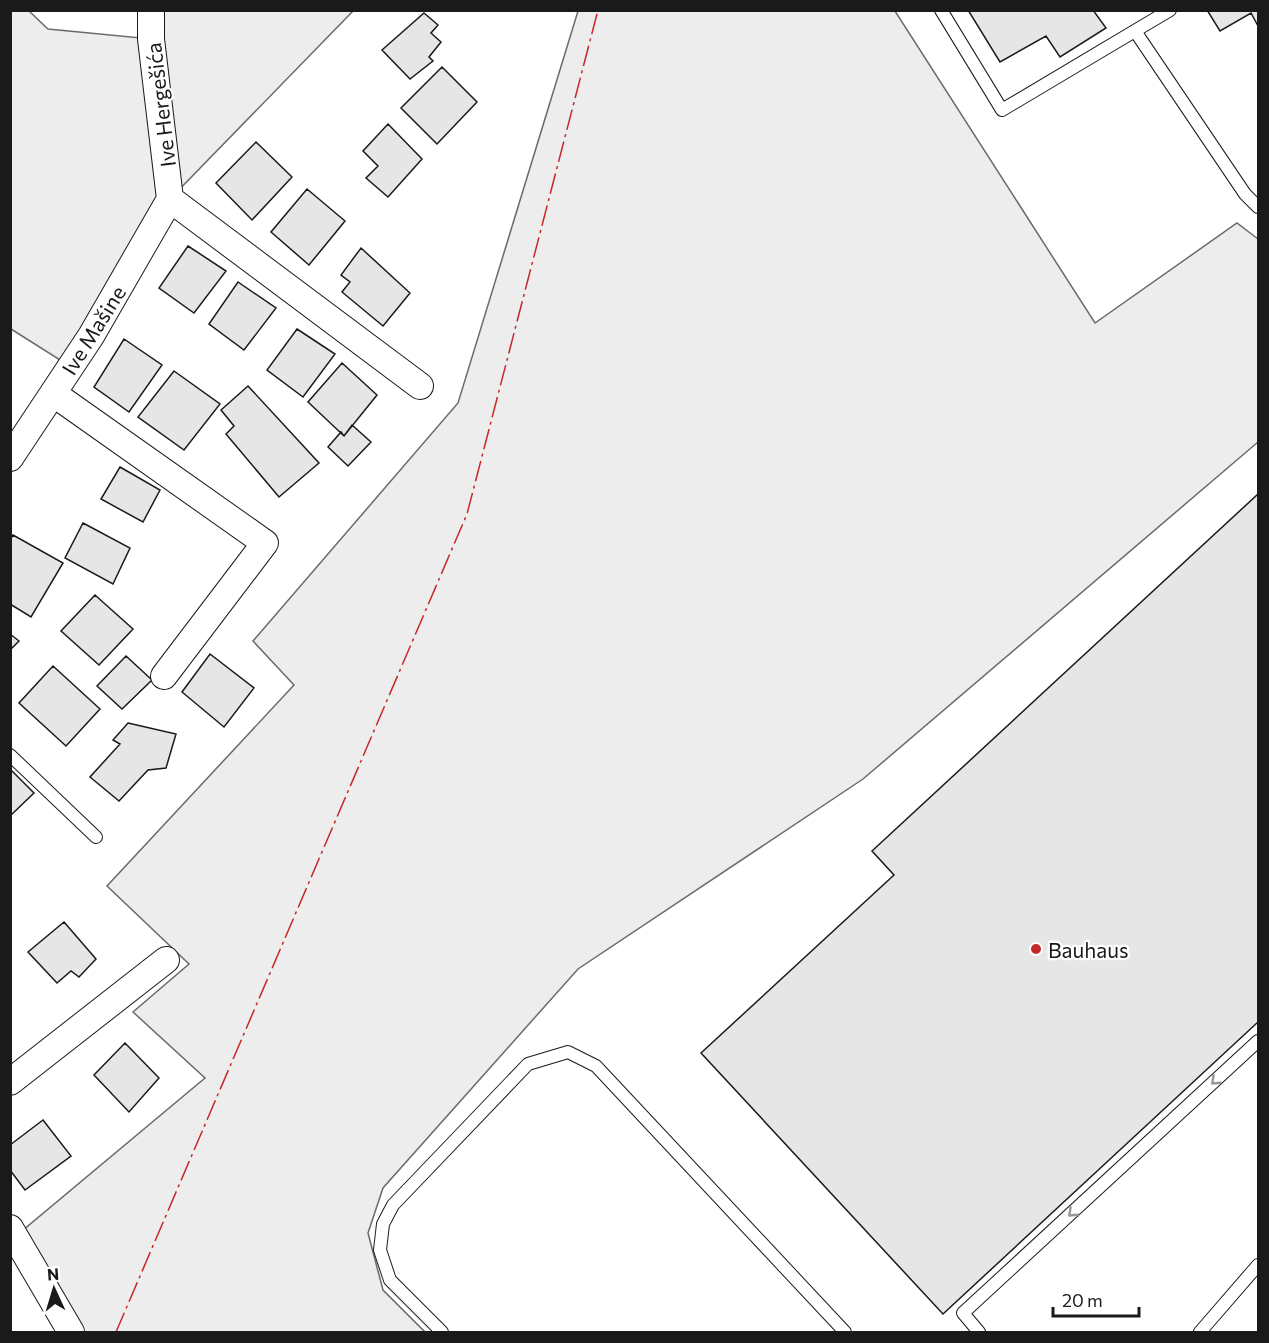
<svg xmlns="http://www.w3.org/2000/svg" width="1269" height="1343" font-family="Commissioner,sans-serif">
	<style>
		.green { fill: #ededed; stroke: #6a6a6a; stroke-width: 1.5 }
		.building { fill: #e6e6e6; stroke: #1a1a1a; stroke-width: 1.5 }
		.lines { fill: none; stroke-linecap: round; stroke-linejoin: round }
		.service-casing { stroke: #1a1a1a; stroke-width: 14 }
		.minor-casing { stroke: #1a1a1a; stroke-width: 28 }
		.service { stroke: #fff; stroke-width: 12 }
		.minor { stroke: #fff; stroke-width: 26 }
		.power { stroke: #c62828; stroke-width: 1.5; stroke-dasharray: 21 4.5 3 4.5; stroke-linecap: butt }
		.oneway { stroke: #989898 }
		.poi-dot { fill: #c62828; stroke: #fff; stroke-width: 2 }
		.labels { text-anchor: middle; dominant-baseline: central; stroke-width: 4.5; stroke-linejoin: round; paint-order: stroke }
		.street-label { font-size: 21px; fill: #1a1a1a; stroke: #fff }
		.poi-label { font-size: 21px; fill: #1a1a1a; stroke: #fff; text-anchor: start }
	</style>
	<rect width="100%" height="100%" fill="#fff"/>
	<path class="green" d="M10,11H29L48,29L151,39V11H353L170,199L71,367L11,329Z
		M578,11H895L1095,323L1237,223L1258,239V442L863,779L578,969L383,1188L368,1233L383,1290L425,1332H71L16,1236L205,1078L133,1012L189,964L107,886L294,685L253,641L458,403Z"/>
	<path class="building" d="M968,10H1093L1106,28L1060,57L1046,36L1000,62Z
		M1207,10H1258V26L1251,13L1220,31Z
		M424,13L438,25L431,33L441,42L429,57L433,61L410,79L382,50Z
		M442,67L477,102L437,144L401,108Z
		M388,124L422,159L388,197L366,178L378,166L363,151Z
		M256,142L292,177L252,220L216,183Z
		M307,189L345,221L309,265L271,232Z
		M188,246L226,271L194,313L159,288Z
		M361,248L410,293L383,326L342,292L350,282L341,275Z
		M238,282L276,308L244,350L209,324Z
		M297,329L335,354L303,397L267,370Z
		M124,339L162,365L129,412L94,387Z
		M342,363L377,395L344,436L308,402Z
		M174,371L220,404L184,450L138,417Z
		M248,386L319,463L279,497L226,434L234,426L221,410Z
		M352,425L371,442L348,466L328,447L341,432L344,436Z
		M120,467L160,490L143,522L101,499Z
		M1258,494V1022L943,1314L701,1053L894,875L872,851Z
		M83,523L130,548L113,584L65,558Z
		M13,535L63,563L31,617L10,604V540Z
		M95,595L133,629L99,665L61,631Z
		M10,634L19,641L10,650Z
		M210,654L254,688L224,727L182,692Z
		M126,656L152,680L122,709L97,686Z
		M53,666L100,709L66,746L19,703Z
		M128,723L176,734L166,768L148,770L119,801L90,777L120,744L113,740Z
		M10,769L34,793L10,816Z
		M64,922L96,959L79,977L71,971L57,983L28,952Z
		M125,1043L159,1078L129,1112L94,1075Z
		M43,1120L71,1156L25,1190L10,1170V1145Z"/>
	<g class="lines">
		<g class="service-casing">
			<path id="service" d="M941,10L1002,110L1170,10
				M1135,31L1245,194L1258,207
				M10,755L96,837
				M442,1332L390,1280L380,1250L383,1224L393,1205L528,1064L568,1052L596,1066L845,1332
				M979,1332L963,1313L1258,1041
				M1200,1332L1258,1265"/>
		</g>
		<g class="minor-casing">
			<path id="minor" d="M151,10V39L170,199
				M170,199L420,386
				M54,394L265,543L164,676
				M10,458L91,336L170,199
				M10,1082L166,960
				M10,1228L71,1332"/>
		</g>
		<use href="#service" class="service"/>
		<use href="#minor" class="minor"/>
		<path class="power" d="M116,1332L467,514L598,10"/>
	</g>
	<defs><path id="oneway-chevron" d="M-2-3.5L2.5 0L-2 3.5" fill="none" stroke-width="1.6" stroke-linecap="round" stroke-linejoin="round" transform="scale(1.5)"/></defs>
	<g class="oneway">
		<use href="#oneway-chevron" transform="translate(1215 1081) rotate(137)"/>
		<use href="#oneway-chevron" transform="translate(1072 1213) rotate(137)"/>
	</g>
	<circle class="poi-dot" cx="1036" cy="949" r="6"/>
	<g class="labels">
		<g class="street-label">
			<text transform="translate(160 105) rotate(-97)">Ive Hergešića</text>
			<text transform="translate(93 330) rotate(-58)">Ive Mašine</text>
		</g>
		<g class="poi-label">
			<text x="1048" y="949">Bauhaus</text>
		</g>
	</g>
	<rect width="1269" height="1343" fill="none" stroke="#1a1a1a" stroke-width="24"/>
	<g transform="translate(54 1289) rotate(356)" stroke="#ffffff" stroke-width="4.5" paint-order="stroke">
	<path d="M0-4.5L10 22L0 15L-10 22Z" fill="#1a1a1a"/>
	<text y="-9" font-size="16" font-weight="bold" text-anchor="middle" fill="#1a1a1a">N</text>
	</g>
	<path d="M1053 1307v9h86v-9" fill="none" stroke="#1a1a1a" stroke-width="3"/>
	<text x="1062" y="1307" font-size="18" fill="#1a1a1a" stroke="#ffffff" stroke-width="4.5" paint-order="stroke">20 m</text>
</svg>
